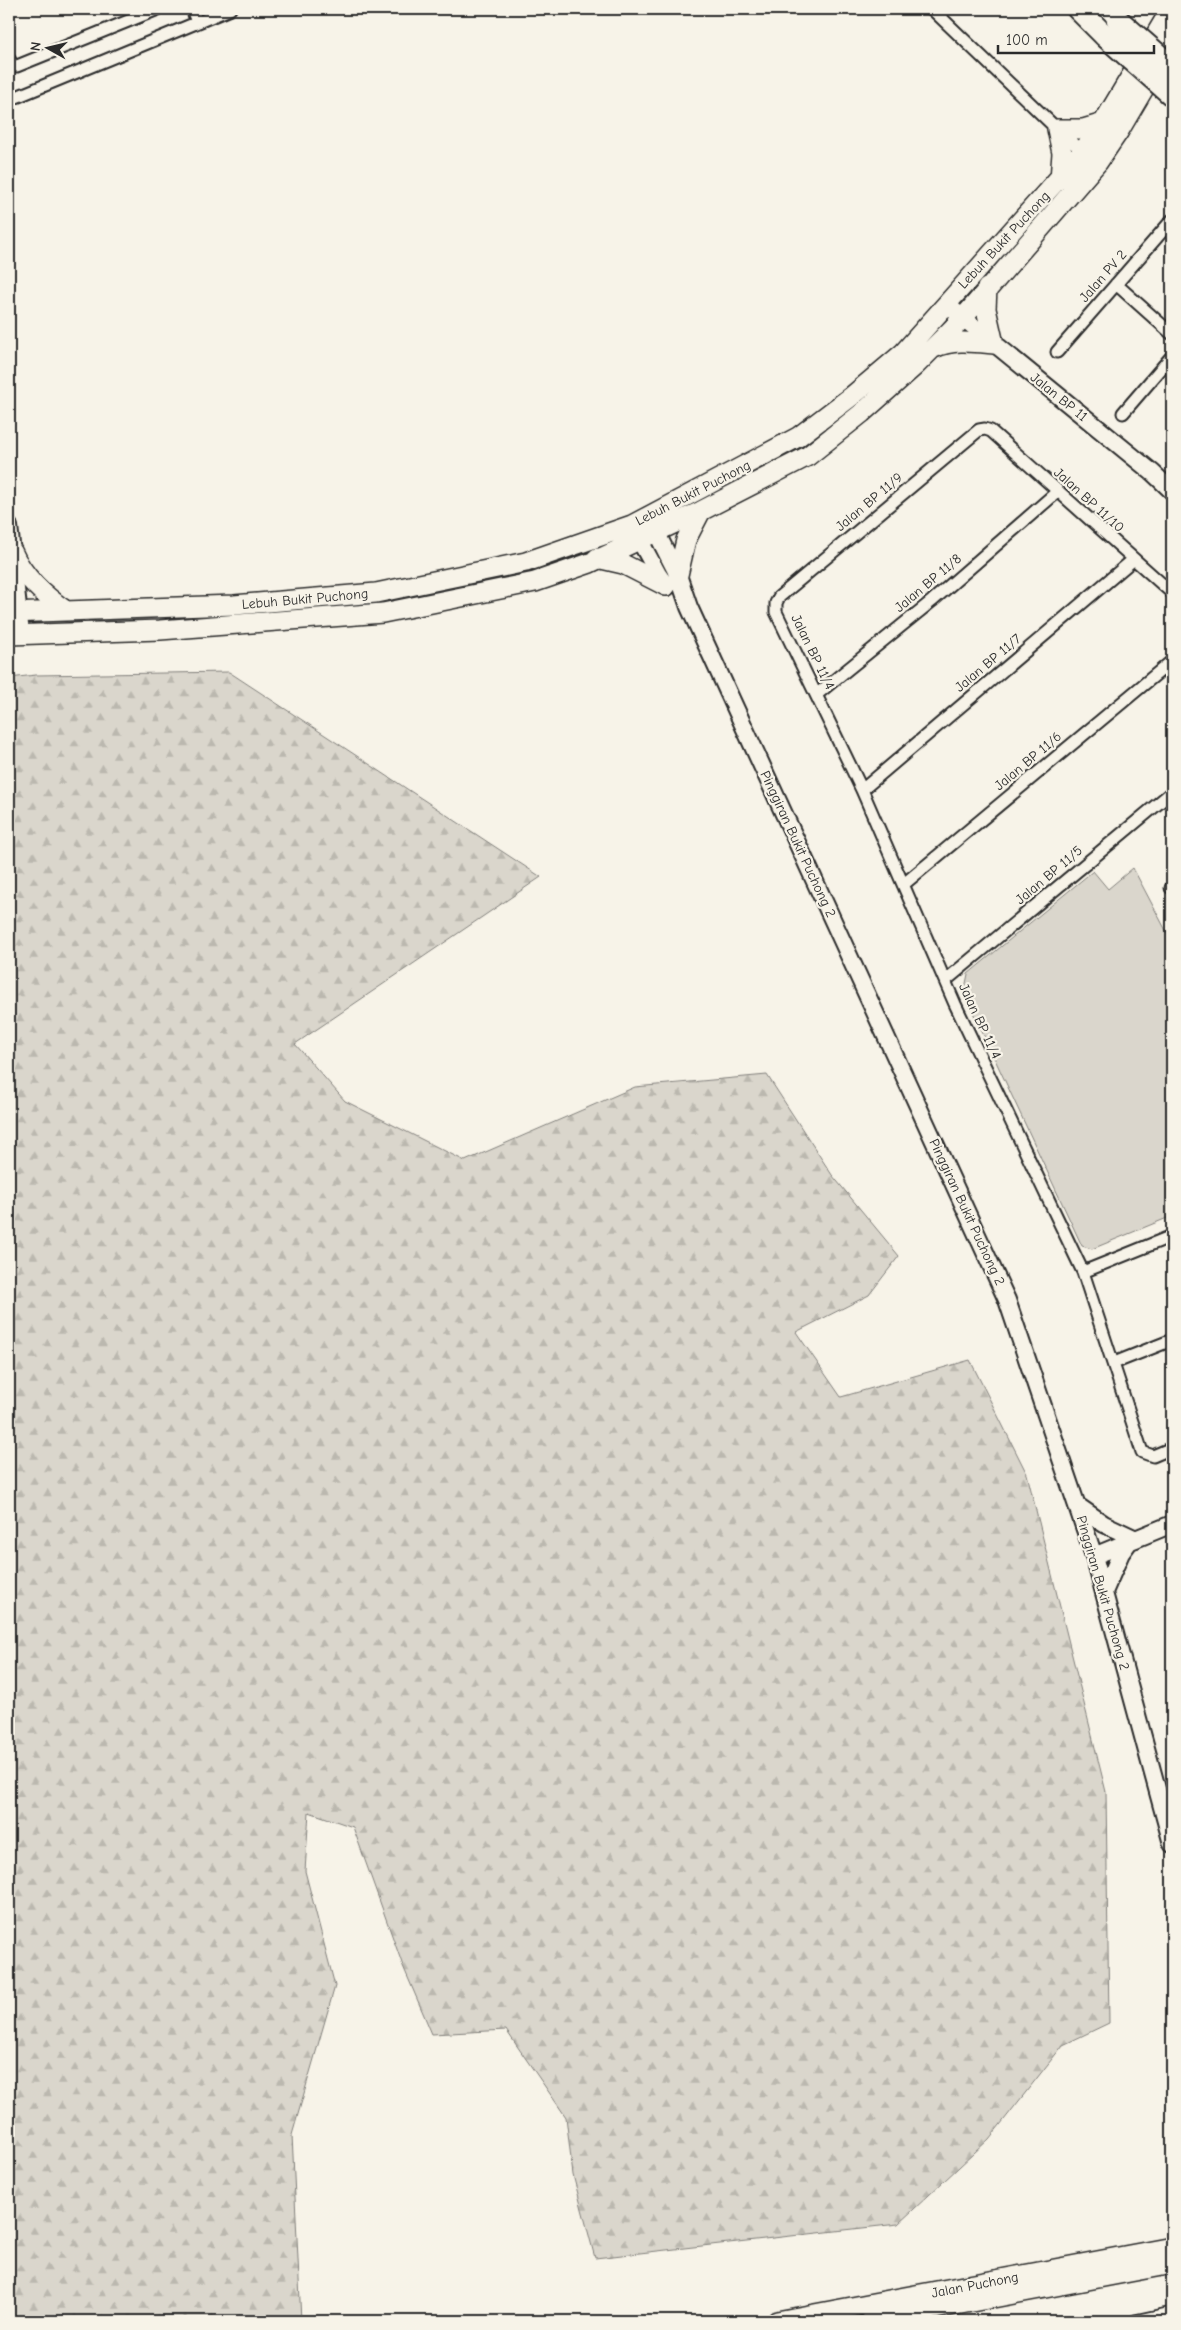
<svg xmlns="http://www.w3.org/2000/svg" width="1181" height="2330" font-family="'Comic Neue',sans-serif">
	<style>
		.forest { fill: url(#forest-firs); stroke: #82807c }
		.green { fill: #dad6cc; stroke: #82807c }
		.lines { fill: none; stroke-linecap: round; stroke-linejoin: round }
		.street-casing { stroke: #2b2b2b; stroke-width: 15 }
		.secondary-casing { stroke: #2b2b2b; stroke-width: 20 }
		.primary-casing { stroke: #2b2b2b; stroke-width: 22 }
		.highway-casing { stroke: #2b2b2b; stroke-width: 25 }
		.street { stroke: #f7f3e8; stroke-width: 11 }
		.secondary { stroke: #f7f3e8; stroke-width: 16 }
		.primary { stroke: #f7f3e8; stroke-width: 19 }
		.highway { stroke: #f7f3e8; stroke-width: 21 }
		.highway-bridge-casing { stroke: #2b2b2b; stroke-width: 25; stroke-linecap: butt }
		.highway-bridge { stroke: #f7f3e8; stroke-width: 21 }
		.labels { text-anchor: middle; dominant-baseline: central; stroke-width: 4.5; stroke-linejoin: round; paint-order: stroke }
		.street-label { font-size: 14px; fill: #2b2b2b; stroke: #f7f3e8 }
	</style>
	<defs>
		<pattern id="forest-firs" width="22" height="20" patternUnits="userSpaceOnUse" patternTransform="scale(1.25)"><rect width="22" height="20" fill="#dad6cc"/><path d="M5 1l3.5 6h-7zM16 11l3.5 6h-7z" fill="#bbb8af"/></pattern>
	</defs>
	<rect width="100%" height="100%" fill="#f7f3e8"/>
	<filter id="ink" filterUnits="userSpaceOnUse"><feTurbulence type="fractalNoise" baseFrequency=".02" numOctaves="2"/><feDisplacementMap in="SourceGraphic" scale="10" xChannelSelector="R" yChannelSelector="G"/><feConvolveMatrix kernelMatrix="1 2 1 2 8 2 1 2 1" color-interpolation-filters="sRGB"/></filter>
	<g filter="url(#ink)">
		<path class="forest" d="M229,672L541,877L295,1044L345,1101L465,1161L635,1087L767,1075L832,1175L899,1256L869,1295L796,1332L841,1397L970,1360L1027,1474L1106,1792L1109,2023L1063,2045L989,2139L898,2224L595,2258L573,2175L566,2117L506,2030L432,2034L403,1966L353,1827L309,1812L305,1871L335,1986L292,2135L301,2321H9V678L36,675Z"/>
		<path class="green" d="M1133,868L1172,942V1216L1092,1249L1082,1246L964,993L968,974L1093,871L1108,889Z"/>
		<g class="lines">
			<g class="street-casing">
				<path id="street" d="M192,9L197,22
					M932,9L1057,129L1086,154
					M9,59L13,66H17L158,9
					M9,100L230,9
					M1116,284L1172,334
					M1057,352L1172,220
					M1123,413L1172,356
					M1172,593L991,431L985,429L979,430L779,597L776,603V612L862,790L955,1004L1083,1272L1142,1452L1153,1456L1172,1448
					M816,695L932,601L1057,492
					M862,790L1134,559
					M904,884L1172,661
					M1171,888L1172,887
					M945,981L1172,792
					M1083,1272L1172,1236
					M1114,1363L1172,1340
					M1135,2321L1172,2313"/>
			</g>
			<g class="secondary-casing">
				<path id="secondary" d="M946,304L1153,473L1172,491
					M650,520L678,575L689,607L1007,1300L1094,1556L1172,1844
					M9,526L21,634
					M633,528L658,574L667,587
					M1078,1506L1104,1524L1136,1539
					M1094,1556L1172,1524
					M1104,1592L1121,1553L1129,1542"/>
			</g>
			<g class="primary-casing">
				<path id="primary" d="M1060,179L1062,153L1057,129H1083L1103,123
					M934,348C953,339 973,342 994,344L986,309L987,288
					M12,551C23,577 44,595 66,611
					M597,558L623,564L666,586
					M678,575L686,540L701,511
					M9,613L234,605L376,593L526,562L632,525L798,437L852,396L903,353L1083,151L1103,123L1171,9
					M9,635L160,630L383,613L535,582L590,563L701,511L808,456L862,413L915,366L963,318L1098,162L1119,131L1172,41
					M777,2321L1172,2247
					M871,2321L1172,2264"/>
			</g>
			<g class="highway-casing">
				<path id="highway" d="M1078,9L1105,36"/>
			</g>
			<use href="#street" class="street"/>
			<use href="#secondary" class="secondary"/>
			<use href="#primary" class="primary"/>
			<use href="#highway" class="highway"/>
			<g class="highway-bridge-casing">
				<path id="highway-bridge" d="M1117,19L1172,67
					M1105,36L1172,95"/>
			</g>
			<use href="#highway-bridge" class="highway-bridge"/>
		</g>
	</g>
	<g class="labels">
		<g class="street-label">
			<text transform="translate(1004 240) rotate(-47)">Lebuh Bukit Puchong</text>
			<text transform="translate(1103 276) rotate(-49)">Jalan PV 2</text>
			<text transform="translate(1059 397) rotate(39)">Jalan BP 11</text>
			<text transform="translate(693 493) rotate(-27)">Lebuh Bukit Puchong</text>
			<text transform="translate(1089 500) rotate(42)">Jalan BP 11/10</text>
			<text transform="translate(869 502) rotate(-40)">Jalan BP 11/9</text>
			<text transform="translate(928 583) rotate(-40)">Jalan BP 11/8</text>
			<text transform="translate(305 599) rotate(-5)">Lebuh Bukit Puchong</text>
			<text transform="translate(813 652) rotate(64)">Jalan BP 11/4</text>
			<text transform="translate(988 663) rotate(-40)">Jalan BP 11/7</text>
			<text transform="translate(1028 761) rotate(-40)">Jalan BP 11/6</text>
			<text transform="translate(798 844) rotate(65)">Pinggiran Bukit Puchong 2</text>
			<text transform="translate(1049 875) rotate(-40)">Jalan BP 11/5</text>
			<text transform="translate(980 1021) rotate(65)">Jalan BP 11/4</text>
			<text transform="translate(967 1212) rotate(65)">Pinggiran Bukit Puchong 2</text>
			<text transform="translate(1103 1593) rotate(74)">Pinggiran Bukit Puchong 2</text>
			<text transform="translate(975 2285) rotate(-11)">Jalan Puchong</text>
		</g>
	</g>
	<rect width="1181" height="2330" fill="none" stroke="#f7f3e8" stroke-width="30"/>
	<rect x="15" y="15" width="1151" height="2300" fill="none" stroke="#2b2b2b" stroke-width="2" filter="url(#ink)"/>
	<g transform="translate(48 48) rotate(278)" stroke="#f7f3e8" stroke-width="4" paint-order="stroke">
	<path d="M0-4L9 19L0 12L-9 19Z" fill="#2b2b2b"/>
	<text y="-8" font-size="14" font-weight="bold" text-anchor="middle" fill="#2b2b2b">N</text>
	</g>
	<path d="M998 45v8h156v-8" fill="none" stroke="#2b2b2b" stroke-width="2.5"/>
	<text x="1006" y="45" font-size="15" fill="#2b2b2b" stroke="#f7f3e8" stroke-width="4" paint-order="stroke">100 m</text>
</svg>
